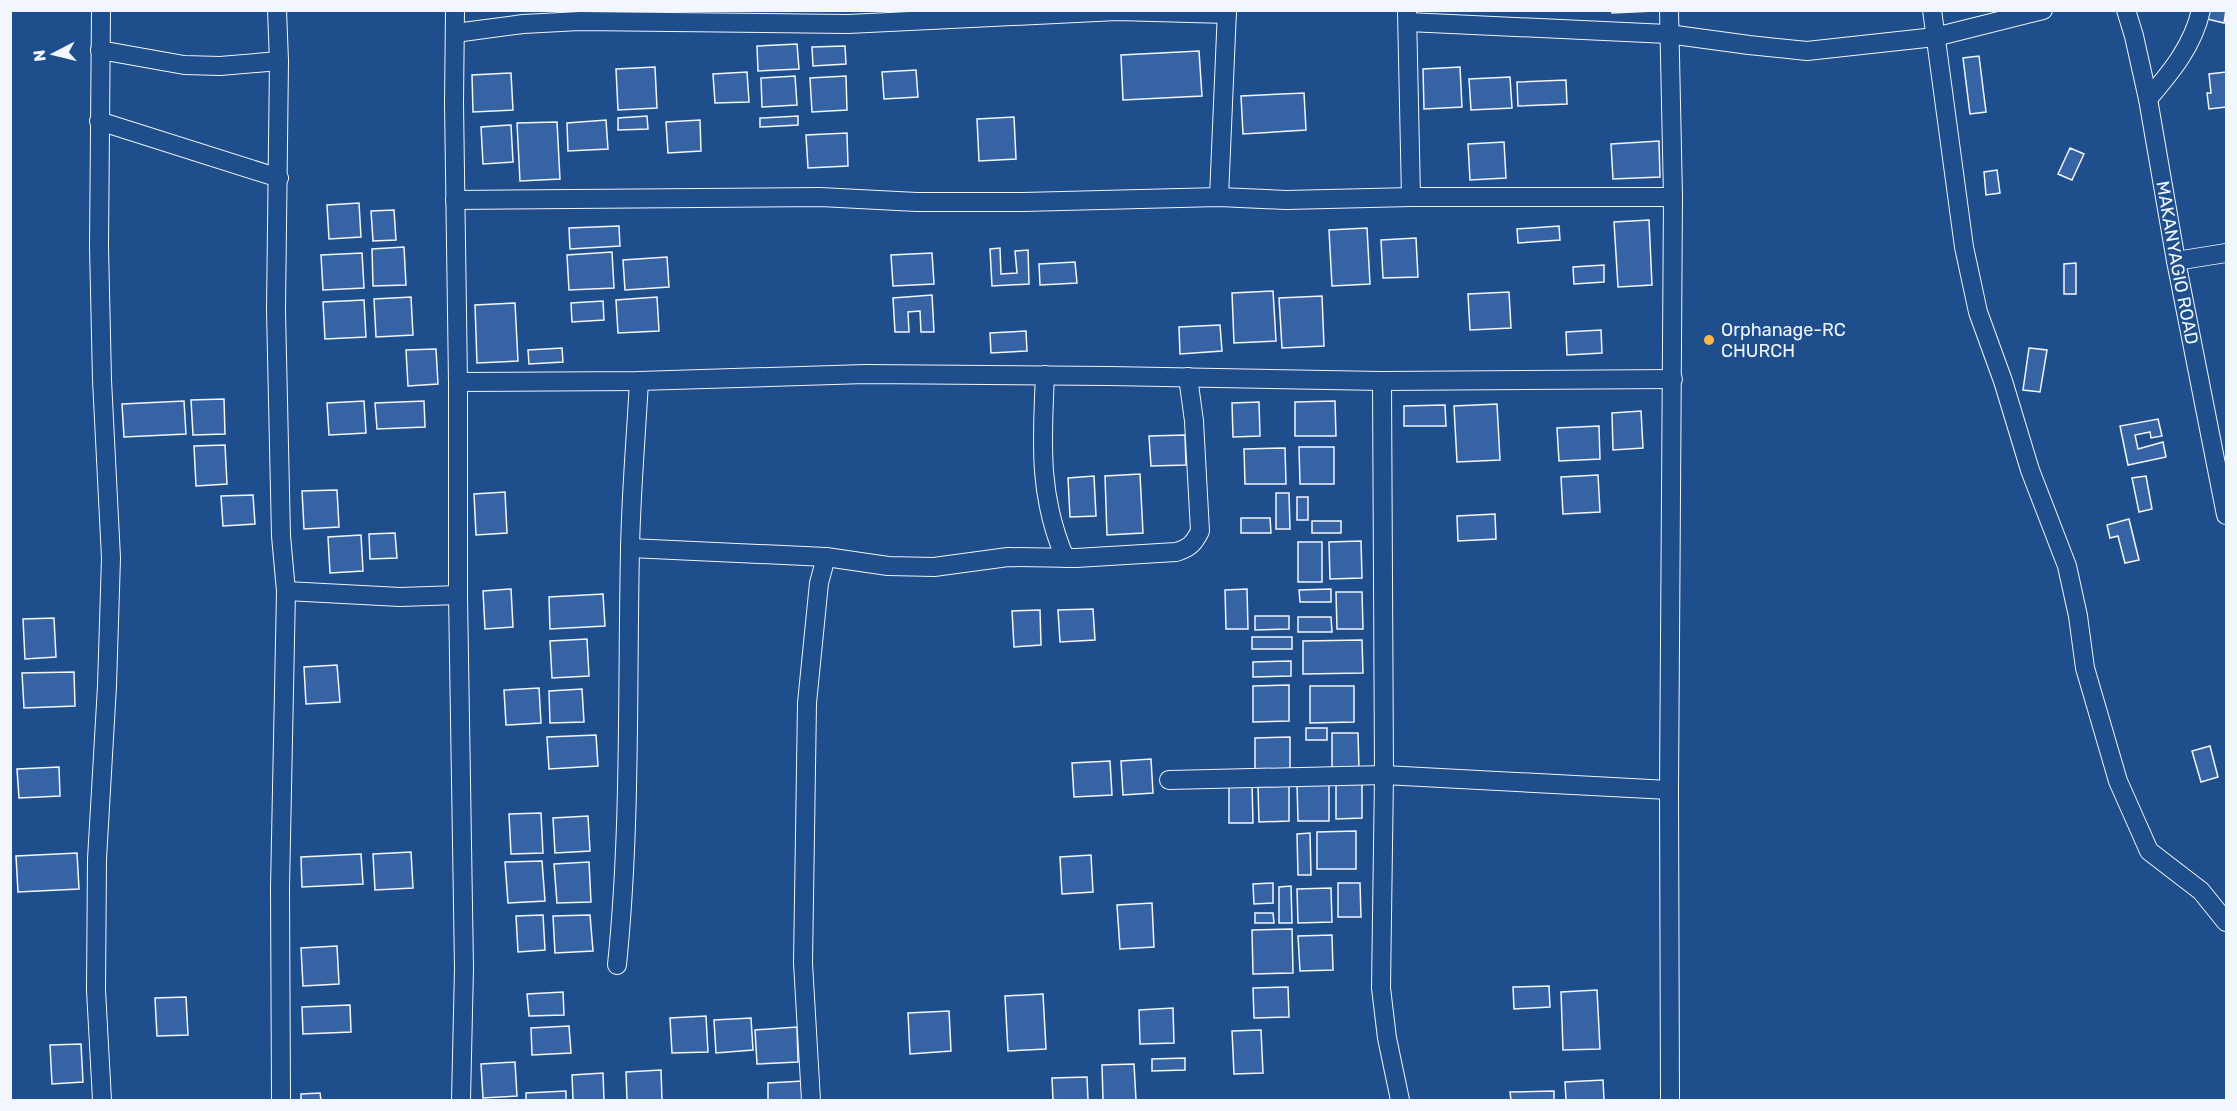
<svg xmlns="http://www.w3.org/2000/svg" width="2237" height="1111" font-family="Rubik,sans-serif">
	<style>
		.building { fill: #3563a3; stroke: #f2f6ff; stroke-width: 1.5 }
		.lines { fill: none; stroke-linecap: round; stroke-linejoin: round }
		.street-casing { stroke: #f2f6ff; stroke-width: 20 }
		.street { stroke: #1f4e8c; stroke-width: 18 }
		.poi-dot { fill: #ffb74d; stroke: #1f4e8c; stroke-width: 2 }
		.labels { text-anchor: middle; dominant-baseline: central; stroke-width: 4.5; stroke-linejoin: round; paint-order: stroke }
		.street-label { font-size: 18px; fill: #f2f6ff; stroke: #1f4e8c }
		.poi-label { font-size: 18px; fill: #f2f6ff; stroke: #1f4e8c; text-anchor: start }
	</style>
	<rect width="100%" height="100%" fill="#1f4e8c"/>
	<path class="building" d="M1612,10H1653V11L1612,13Z
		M2209,10H2226L2224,23L2207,19Z
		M797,44L799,69L758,71L757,46Z
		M845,46L846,64L813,66L812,47Z
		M1199,51L1202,96L1123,100L1121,55Z
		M1979,56L1986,112L1970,114L1963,58Z
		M655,67L657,108L618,110L616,69Z
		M1460,67L1462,107L1424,109L1423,69Z
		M916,70L918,97L884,99L882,72Z
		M747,72L749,102L715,103L713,74Z
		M2226,72V107L2209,109L2207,93H2211L2209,74Z
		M511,73L513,110L473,112L472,75Z
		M795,76L797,105L762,107L761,78Z
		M846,76L847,110L812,112L810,78Z
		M1510,77L1512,108L1471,110L1469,79Z
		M1566,80L1567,104L1518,106L1517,82Z
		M1304,93L1306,130L1243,134L1241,96Z
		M647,116L648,129L618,130V118Z
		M798,116V125L760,127V118Z
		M1014,117L1016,159L979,161L977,119Z
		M606,120L608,149L568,151L567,123Z
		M700,120L701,151L668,153L666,122Z
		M557,122L560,179L520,181L517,123Z
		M511,125L513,162L483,164L481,127Z
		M847,133L848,166L808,168L806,135Z
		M1659,141L1660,177L1613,179L1611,144Z
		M1504,142L1506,178L1470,180L1468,144Z
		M2070,148L2084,154L2072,180L2058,174Z
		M1997,170L2000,193L1986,195L1984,172Z
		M359,203L361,237L329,239L327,205Z
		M394,210L396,240L373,241L371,211Z
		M1649,220L1652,285L1618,287L1614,222Z
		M619,226L620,246L570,249L569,228Z
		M1559,226L1560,240L1518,243L1517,229Z
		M1367,228L1370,284L1332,286L1329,230Z
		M1416,238L1418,277L1383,278L1381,240Z
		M404,247L406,285L373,286L372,249Z
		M1000,248L1001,274L1017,273L1015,251L1028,250L1029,284L992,286L990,249Z
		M612,252L614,288L569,290L567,255Z
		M362,253L364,288L323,290L321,255Z
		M932,253L934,284L893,286L891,255Z
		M667,257L669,287L625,290L623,260Z
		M1075,262L1077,283L1040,285L1039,264Z
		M2076,263V294H2064V264Z
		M1604,265V282L1574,284L1573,267Z
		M1273,291L1276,341L1234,343L1232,293Z
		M1509,292L1511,328L1470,330L1468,294Z
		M932,295L934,332H921L920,311L908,312L909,332H895L893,298Z
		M1322,296L1324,346L1282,348L1279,298Z
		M411,297L413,335L376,337L374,299Z
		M657,297L659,331L618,333L616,300Z
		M364,300L366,337L325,339L323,302Z
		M603,301L604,320L572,322L571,303Z
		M515,303L518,361L477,363L475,305Z
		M1220,325L1222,351L1180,354L1179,327Z
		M1601,330L1602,353L1567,355L1566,332Z
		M1026,331L1027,351L991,353L990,333Z
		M562,348L563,362L529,364L528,350Z
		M2029,348L2047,350L2040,392L2023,390Z
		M436,349L438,384L408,386L406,350Z
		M224,399L225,434L193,435L191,400Z
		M184,401L186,434L124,437L122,404Z
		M364,401L366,433L329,435L327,403Z
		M424,401L425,427L377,429L375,403Z
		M1335,401L1336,436H1295V402Z
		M1259,402L1260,436L1233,437L1232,403Z
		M1497,404L1500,460L1457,462L1454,406Z
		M1445,405L1446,426H1404V406Z
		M1641,411L1643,448L1613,450L1612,413Z
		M2158,419L2162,436L2151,438L2150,432L2135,435L2138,449L2163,442L2166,457L2128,465L2120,426Z
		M1599,426L1600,459L1559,461L1557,428Z
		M1185,435L1186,465L1151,466L1149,436Z
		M225,445L227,484L196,486L194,446Z
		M1299,447H1334V484H1300Z
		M1285,448L1286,484H1245L1244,449Z
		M1140,474L1143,533L1107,535L1105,476Z
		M1598,475L1600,512L1563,514L1561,477Z
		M1094,476L1096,516L1070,517L1068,478Z
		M2146,476L2152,509L2139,512L2132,478Z
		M337,490L339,527L304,529L302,491Z
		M505,492L507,533L476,535L474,494Z
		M1276,493H1289L1290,529H1276Z
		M253,495L255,524L223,526L221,496Z
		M1297,497H1308V520H1297Z
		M1495,514L1496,539L1458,541L1457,516Z
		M1241,518H1270L1271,533H1241Z
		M2129,519L2139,560L2125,563L2118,536L2110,538L2107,525Z
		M1312,521H1341V533H1312Z
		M395,533L397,558L370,559L369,534Z
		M361,535L363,571L330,573L328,537Z
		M1361,541L1362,578L1330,579L1329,542Z
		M1298,542H1322V582H1298Z
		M511,589L513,627L485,629L483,591Z
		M1247,589L1248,629H1226L1225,590Z
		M1331,589V602H1300L1299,590Z
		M1336,592H1362L1363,629H1337Z
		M603,594L605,626L550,629L549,597Z
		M1093,609L1095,640L1060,642L1058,610Z
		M1040,610L1041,645L1014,647L1012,611Z
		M1255,616H1289V629L1255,630Z
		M1298,617H1331L1332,632H1298Z
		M54,618L56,657L25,659L23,619Z
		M1252,637H1292V649H1252Z
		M587,639L589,676L552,678L550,641Z
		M1362,640L1363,673L1303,674V641Z
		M1291,661V676L1253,677V662Z
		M337,665L340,702L306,704L304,667Z
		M74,672L75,706L24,708L22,673Z
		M1289,685V721L1253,722V686Z
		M1310,686H1354V722L1310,723Z
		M539,688L541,723L506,725L504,690Z
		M582,689L584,722L550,723L549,691Z
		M1306,728H1327V740H1306Z
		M1332,733H1358L1359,770H1332Z
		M596,735L598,766L549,769L547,737Z
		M1290,737V772L1255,773V738Z
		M2210,746L2218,777L2201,782L2192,751Z
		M1151,759L1153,793L1123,795L1121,761Z
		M1110,761L1112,795L1074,797L1072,763Z
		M59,767L60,796L19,798L17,769Z
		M1362,783V818L1336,819V784Z
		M1229,784H1252L1253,823H1229Z
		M1297,784H1329V821H1298Z
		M1289,786V821L1259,822L1258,787Z
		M541,813L543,853L511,854L509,814Z
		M588,816L590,851L555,853L553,818Z
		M1356,831V869H1317V832Z
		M1310,833L1311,875H1298L1297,834Z
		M411,852L413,888L375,890L373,854Z
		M77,853L79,889L18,892L16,856Z
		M361,854L363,884L302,887L301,857Z
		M1091,855L1093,892L1062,894L1060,857Z
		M542,861L545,901L508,903L505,862Z
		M589,862L591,902L557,903L554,864Z
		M1273,883V903L1254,904L1253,884Z
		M1338,883H1360L1361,917H1338Z
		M1291,886L1292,923H1279V887Z
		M1331,888L1332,922L1298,923L1297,889Z
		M1152,903L1154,947L1120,949L1117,905Z
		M1255,913H1273L1274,923H1255Z
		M543,915L545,950L518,952L516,916Z
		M590,915L593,951L555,953L553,916Z
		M1292,929L1293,973L1253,974L1252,930Z
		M1332,935L1333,970L1300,971L1298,936Z
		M337,946L339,984L303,986L301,948Z
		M1549,986L1550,1007L1514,1009L1513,987Z
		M1288,987L1289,1017L1254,1018L1253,988Z
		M1597,990L1600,1049L1563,1050L1561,992Z
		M563,992L564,1015L529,1016L527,994Z
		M1043,994L1046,1049L1008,1051L1005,996Z
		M186,997L188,1035L157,1036L155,998Z
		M350,1005L351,1032L303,1034L302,1007Z
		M1173,1008L1174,1043L1140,1044L1139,1010Z
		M949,1011L951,1051L910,1054L908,1013Z
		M706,1016L708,1052L672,1053L670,1018Z
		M751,1018L753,1050L716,1053L714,1020Z
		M569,1026L571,1053L532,1055L531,1028Z
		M797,1027L798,1062L757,1064L755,1030Z
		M1261,1030L1263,1073L1234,1074L1232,1031Z
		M81,1044L83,1082L52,1084L50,1045Z
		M1185,1058V1070L1152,1071V1059Z
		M515,1062L517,1096L483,1098L481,1064Z
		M1134,1064L1136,1100H1103L1102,1065Z
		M661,1070L662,1100H627L626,1072Z
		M603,1073L604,1100H573L572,1075Z
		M1087,1077L1088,1100H1053L1052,1078Z
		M1603,1080L1604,1100H1566L1565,1082Z
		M803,1081L804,1100H768V1083Z
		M566,1091V1100H526V1093Z
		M1554,1091V1100H1511L1510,1092Z
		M320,1093L321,1100H301V1094Z"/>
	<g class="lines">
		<g class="street-casing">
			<g id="street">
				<path d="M101,10L99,246L102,380L111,558L107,686L97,859L96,990L102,1100"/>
				<path d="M277,10L279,61L276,310L281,536L286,591L280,888L281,1100"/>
				<path d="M455,10L454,103L458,382V595L464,968L461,1100"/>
				<path d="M1669,10L1673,197L1669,790L1670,1100"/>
				<path d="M1932,10L1964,247L1978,312L2003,381L2030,470L2067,566L2078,616L2085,668L2118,781L2149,851L2201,891L2226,922"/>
				<path id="s1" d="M2126,10L2134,36L2148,99L2176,261L2226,515"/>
				<path d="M1407,12L1411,197"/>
				<path d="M1408,22L1668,34L1749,45L1807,51L1935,37L2043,10"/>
				<path d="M455,33L523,24L580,21L848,24L1117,11L1227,14"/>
				<path d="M100,50L184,65L220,66L279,61"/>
				<path d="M2148,99C2171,72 2193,46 2201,10"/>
				<path d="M99,121L279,178"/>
				<path d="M1219,197L1227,10"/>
				<path d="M455,200L820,197L917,202H1023L1219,197L1286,200L1411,197H1673"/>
				<path d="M2176,261L2226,253"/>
				<path d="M1045,375C1042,442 1038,495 1065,558"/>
				<path d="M1382,381L1384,775L1381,988L1387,1038L1400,1100"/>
				<path d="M458,382L639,381L865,374L1109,376L1382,381L1673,379"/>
				<path d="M630,548L826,557L888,566L934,567L1008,557L1076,558L1176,552C1190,548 1194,543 1200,531L1194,421L1188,377"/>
				<path d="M286,591L400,597L458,595"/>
				<path d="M1169,780L1384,775L1669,790"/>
				<path d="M617,965C631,827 627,688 630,550C631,493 636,437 639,381"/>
				<path d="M811,1100L803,963L807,703L819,583L826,557"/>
			</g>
		</g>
		<use href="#street" class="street"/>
	</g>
	<circle class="poi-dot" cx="1709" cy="340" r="6"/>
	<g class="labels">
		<g class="street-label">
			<text stroke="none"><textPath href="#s1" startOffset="258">MAKANYAGIO ROAD</textPath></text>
		</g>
		<g class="poi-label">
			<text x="1721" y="330">Orphanage-RC<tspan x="1721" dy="21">CHURCH</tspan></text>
		</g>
	</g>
	<rect width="2237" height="1111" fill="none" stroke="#f2f6ff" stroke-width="24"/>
	<g transform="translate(54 54) rotate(263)" stroke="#1f4e8c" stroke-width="4.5" paint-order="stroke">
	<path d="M0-4.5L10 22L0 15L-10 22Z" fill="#f2f6ff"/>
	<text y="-9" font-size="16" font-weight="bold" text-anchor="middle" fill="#f2f6ff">N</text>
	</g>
</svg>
